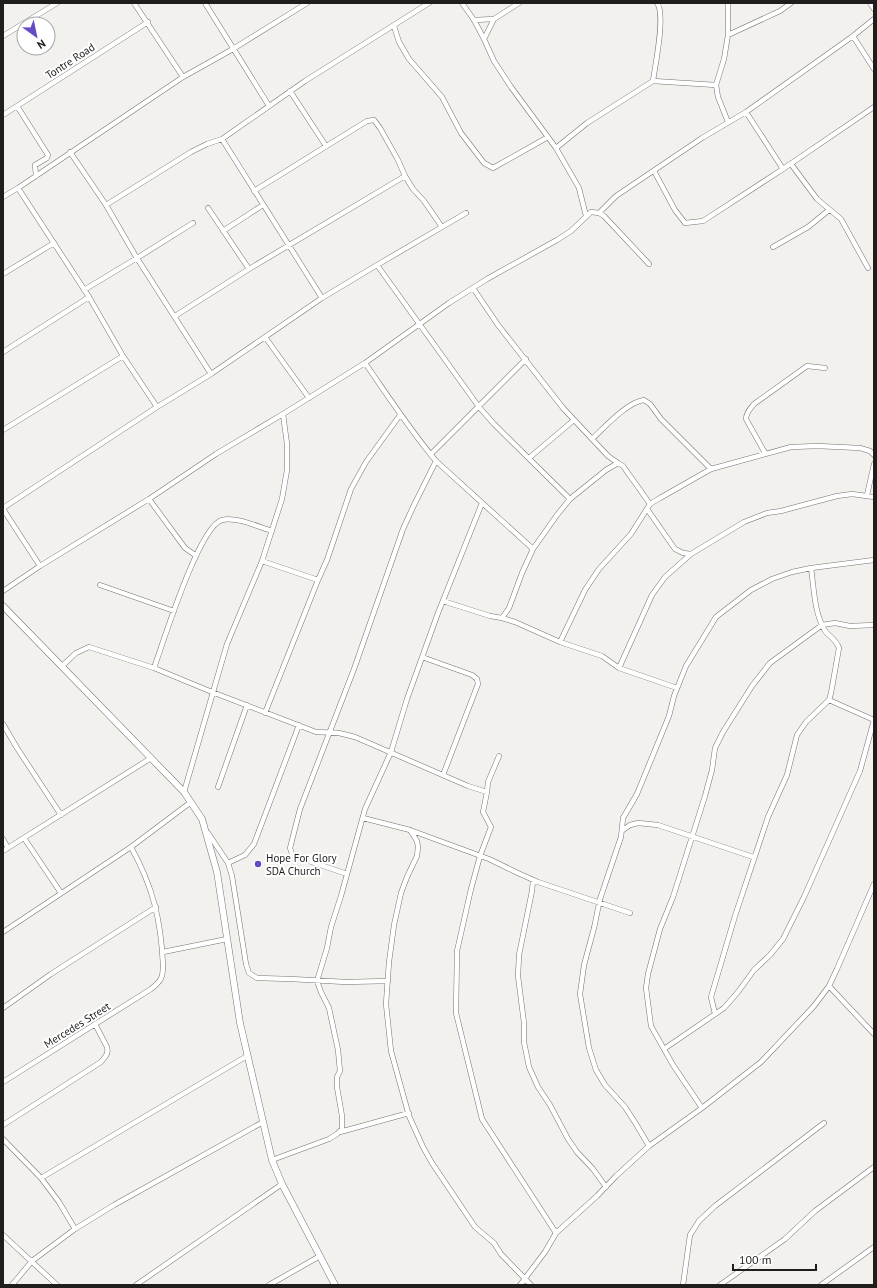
<svg xmlns="http://www.w3.org/2000/svg" width="877" height="1288" font-family="'PT Sans',sans-serif">
	<style>
		.lines { fill: none; stroke-linecap: round; stroke-linejoin: round }
		.street-casing { stroke: #757370; stroke-width: 5.5 }
		.secondary-casing { stroke: #757370; stroke-width: 7 }
		.street { stroke: #fff; stroke-width: 4.5 }
		.secondary { stroke: #fff; stroke-width: 6 }
		.poi-dot { fill: #654cc5; stroke: #fff; stroke-width: 1.5 }
		.labels { text-anchor: middle; dominant-baseline: central; stroke-width: 4; stroke-linejoin: round; paint-order: stroke }
		.street-label { font-size: 11px; fill: #1f1e1d; stroke: #fff }
		.poi-label { font-size: 11px; fill: #1f1e1d; stroke: #fff; text-anchor: start }
	</style>
	<rect width="100%" height="100%" fill="#f3f1ed"/>
	<g class="lines">
		<g class="street-casing">
			<path id="street" d="M134,3L183,77
				M205,3L269,106
				M462,3L474,20L484,39L494,61L511,87L556,148L579,188L586,216
				M728,3V35L724,59L716,85L718,97L728,122
				M870,3L874,9
				M474,20L494,19L519,3
				M394,26L399,42L409,59L442,97L461,133L484,163L493,168L548,137
				M728,35L780,11L791,3
				M3,36L57,3
				M853,36L874,69
				M484,39L494,19
				M653,81C655,66 666,14 657,3
				M290,91L326,146
				M17,106L48,155L47,158L35,165L36,176
				M746,112L783,169
				M3,115L148,22
				M222,139L322,298L377,265
				M556,148L587,123L653,81L716,85
				M70,152L106,205L135,255L211,374L157,407
				M791,164L817,199L841,219L868,268
				M654,171L675,210L685,223L703,221L783,169L874,107
				M18,188L89,297L123,356
				M254,191L367,121L374,120L380,128L398,160L405,176L413,189L424,201L442,227
				M3,197L18,188L183,77L233,49L307,3
				M106,205L191,152L207,144L222,139L305,81L429,3
				M208,208L249,269
				M466,213L377,265L479,407L494,424L570,499
				M599,213L616,196L702,138L746,112L853,36L874,19
				M223,231L263,205
				M773,247L808,227L829,210
				M3,274L54,243
				M473,288L498,325L563,408L608,456L618,463
				M84,290L137,258L193,223
				M175,316L249,269L405,176
				M265,337L309,398
				M3,352L89,297
				M365,363C388,396 410,430 436,461L533,549
				M211,374L322,298
				M3,430L123,356L157,407L3,508
				M592,439C604,428 627,402 644,400L650,404L661,419L711,469
				M765,453L746,419C746,413 750,409 754,404L807,366L825,368
				M431,454L526,359
				M529,458L574,420
				M867,495L874,464
				M149,499L185,548L195,555
				M3,509L40,566
				M647,509L675,549L683,553L691,554L744,522L767,513L781,511L837,496L852,494L874,497
				M262,561L318,580L327,560L351,489L366,462L400,415
				M100,585L174,611
				M3,591L40,566L149,499L216,454L283,414L365,363L449,303L487,279L557,240L571,231L591,212L599,213L604,216L649,264
				M443,601L490,616L502,618L509,608L522,573L533,549L557,515L570,499L606,470L618,463L623,466L650,504
				M502,618L515,622L560,642L602,656L619,668L677,688
				M560,642L585,590L599,569L631,534L650,504L660,498L711,469L791,447L818,446L860,448L870,451L874,455
				M422,657L472,675L477,679L478,684L443,775
				M62,666L76,653L89,647L154,668L212,692L316,732L339,733L355,737L468,786L487,792L488,782L499,756
				M154,668C163,643 199,526 222,520C235,516 259,527 272,531
				M619,668L652,595L665,577L691,554
				M829,700L874,720
				M265,713L318,580
				M3,724L17,748L61,815
				M218,787L247,705
				M184,792L227,644L262,561L282,499L287,470V444L283,414
				M487,792L483,812L491,827L480,856L471,889L457,951L456,1013L482,1119L556,1233
				M363,818L410,830L489,859L520,874L538,882L630,913
				M410,830L417,841L418,847L417,856L407,877L401,893L394,925L389,962L386,1004L391,1051L409,1116L423,1147L432,1163L475,1227L494,1243L501,1254L531,1285
				M623,830L630,825L638,823L658,825L753,857
				M208,833L228,863L232,876L246,964L249,973L257,978L291,979L346,982L388,981
				M24,838L61,893
				M3,839L8,848
				M3,851L151,758
				M228,863L245,855L254,844L299,725
				M347,874L297,857L292,854L290,848L300,809L354,669L403,529L414,505L436,461
				M533,880L532,891L519,955L518,976L524,1023V1042L529,1067L538,1087L550,1105L568,1139L577,1152L593,1169L606,1187
				M3,932L131,847L191,802
				M163,952L227,939
				M829,986L874,1034
				M3,1008L51,974L156,907
				M715,1014L711,997L735,916L768,817L787,775L797,735L806,722L829,700L831,693L839,648C835,637 827,636 824,629C814,611 814,588 811,568
				M664,1049L724,1008L738,992L754,970L770,955L783,939L804,897L860,771L874,720
				M3,1082L151,989C161,981 163,978 163,965C161,920 153,887 131,847
				M702,1108L673,1065L651,1026L646,988L648,974L660,929L673,897L705,796L712,770L715,748L723,732L752,686L770,663L822,625L835,623L850,626L874,625
				M3,1125L101,1062C105,1057 109,1054 107,1047L95,1024
				M340,1132L409,1113
				M3,1139L41,1178L59,1202L75,1229
				M649,1146L636,1124L625,1107L605,1085L596,1070L589,1048L580,994L584,965L594,928L600,899L621,837L623,818L637,794L669,716L674,696L686,666L716,617L751,590L772,579L792,572L811,568L874,560
				M272,1160L329,1139L337,1134L342,1129V1116L337,1087V1077L340,1071L338,1050L329,1008L321,992L317,981L327,948L331,927L341,896L365,809L391,752L407,699L438,613L482,503
				M41,1178L247,1056
				M3,1235L57,1285
				M12,1285L32,1261L75,1229L114,1205L263,1122
				M136,1285L282,1184
				M269,1285L320,1256
				M520,1285L545,1252L556,1233L597,1196L616,1176L649,1146L702,1108L761,1062L814,1006L829,986L837,969L874,884
				M683,1285L690,1235L699,1221L715,1206L824,1123
				M720,1285L785,1239L815,1211L874,1167
				M821,1285L874,1247"/>
		</g>
		<g class="secondary-casing">
			<path id="secondary" d="M3,606L184,792L202,819L217,872L240,1023L272,1160L282,1184L335,1285"/>
		</g>
		<use href="#street" class="street"/>
		<use href="#secondary" class="secondary"/>
	</g>
	<circle class="poi-dot" cx="258" cy="864" r="4"/>
	<g class="labels">
		<g class="street-label">
			<text transform="translate(70 61) rotate(-33)">Tontre Road</text>
			<text transform="translate(77 1025) rotate(-32)">Mercedes Street</text>
		</g>
		<g class="poi-label">
			<text x="266" y="858">Hope For Glory<tspan x="266" dy="13">SDA Church</tspan></text>
		</g>
	</g>
	<rect width="877" height="1288" fill="none" stroke="#1f1e1d" stroke-width="8"/>
	<g transform="translate(36 36) rotate(147)"><circle r="19" fill="#ffffff" stroke="#a5a5a5"/>
	<path d="M0-3L7 15L0 10L-7 15Z" fill="#654cc5"/>
	<text y="-6" font-size="11" font-weight="bold" text-anchor="middle" fill="#1f1e1d">N</text>
	</g>
	<path d="M733 1264v6h83v-6" fill="none" stroke="#1f1e1d" stroke-width="2"/>
	<text x="739" y="1264" font-size="12" fill="#1f1e1d" stroke="#ffffff" stroke-width="3" paint-order="stroke">100 m</text>
</svg>
